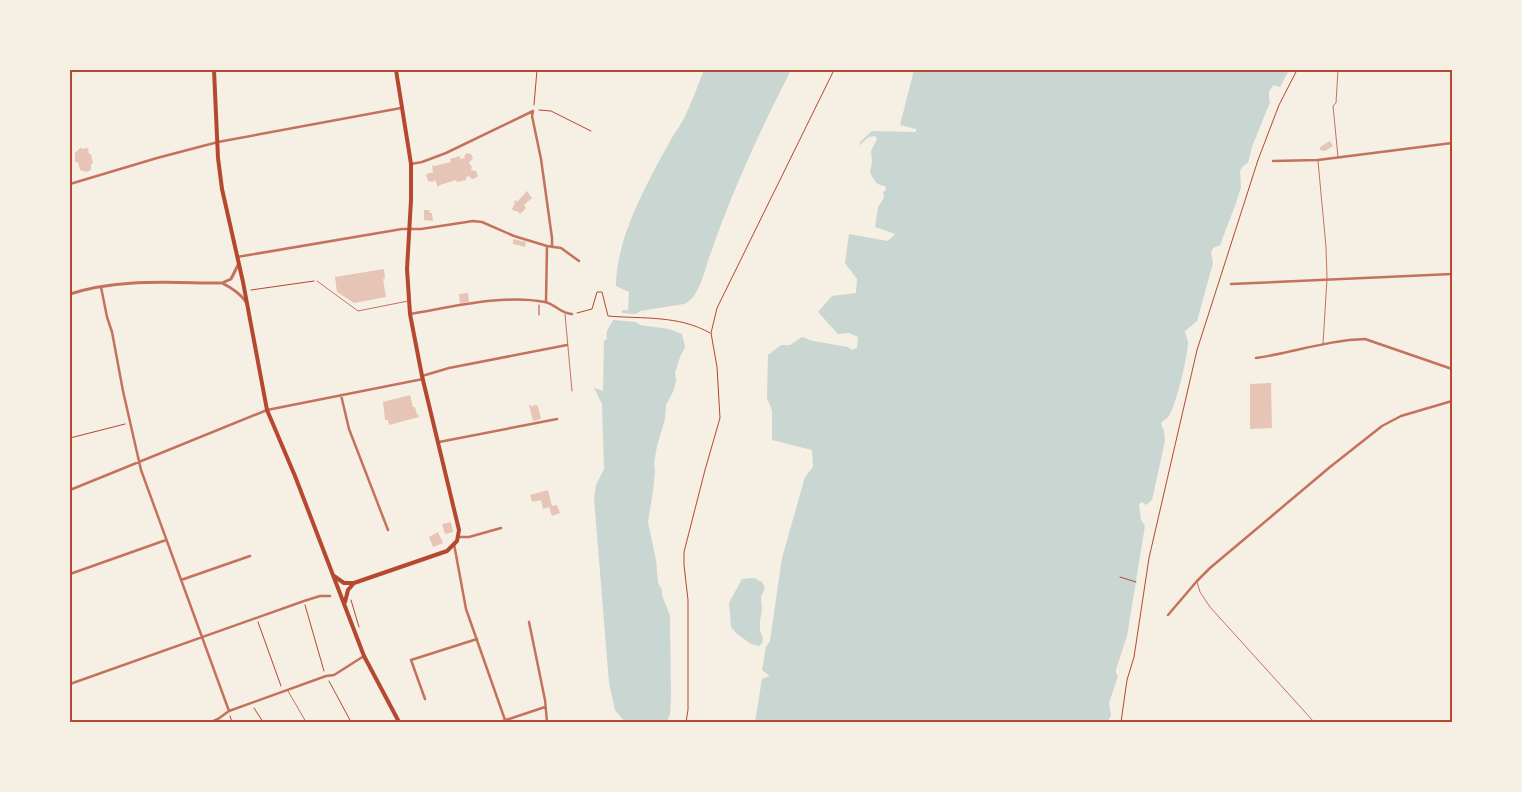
<svg xmlns="http://www.w3.org/2000/svg" width="1522" height="792" font-family="Inter,sans-serif">
	<style>
		.water { fill: #c9d6d2 }
		.building { fill: #e6c5b7 }
		.lines { fill: none; stroke-linecap: round; stroke-linejoin: round }
		.path { stroke: #b5482f; stroke-width: 1 }
		.service { stroke: #c5725c; stroke-width: 1 }
		.minor { stroke: #c5725c; stroke-width: 2.5 }
		.tertiary { stroke: #c5725c; stroke-width: 3 }
		.secondary { stroke: #b5482f; stroke-width: 4 }
		.neatline { fill: none; stroke: #b5482f; stroke-width: 2 }
	</style>
	<rect width="100%" height="100%" fill="#f6efe4"/>
	<path class="water" d="M704,70H791C760,130 732,192 710,255C704,271 700,297 684,304L640,311L636,314L622,313V310H628L629,292L616,286C616,237 649,179 673,136C677,130 682,123 685,116C692,102 698,85 704,70Z
		M914,70H1289L1280,87L1274,85C1268,90 1268,95 1270,102L1252,147L1248,163L1243,166L1240,171L1241,187L1236,203L1220,245L1213,248L1211,253L1213,263L1197,321L1185,331C1185,335 1188,339 1188,342C1188,355 1176,406 1169,416C1167,419 1163,420 1161,423L1164,431L1165,441L1152,500L1146,505L1142,502L1139,504L1141,520L1145,526L1127,636L1116,669V673L1118,676L1109,703L1111,716L1107,722H755L762,679L770,676L762,670L766,647L770,641L782,558L805,477L813,467L812,450L772,440V411L767,398L768,355L781,345H790L802,337L813,341L848,347L852,350L857,348L858,337L849,333L838,334L818,312L832,296L856,293L857,279L845,263L849,234L888,241L895,234L875,227L878,207L884,198L883,192L886,190L885,186C877,186 873,179 870,172L872,162L871,151L877,139L875,136L869,137L858,146L861,141L872,131L916,132V129L900,125Z
		M613,320L636,322L640,325L669,329L682,334L685,347L680,357L675,373L676,380L674,390L666,405L665,419L657,446L654,463L655,470L653,491L648,522L656,560L658,583L662,590V595L670,616L671,697L670,714L667,722H625L615,710L609,683L594,498L596,485L604,469L602,404L594,388L603,391L604,341L607,339C605,329 610,328 613,320Z
		M754,578L762,582L765,588L761,597L762,610L760,621V631L763,638L762,643L759,646L751,644L737,634L731,627L729,603L742,579Z"/>
	<path class="building" d="M1330,141L1333,146L1325,151L1320,150V147Z
		M81,147V149L88,148L89,154H91L93,164H91V170L86,172L80,170L78,162L77,163L75,161V153Z
		M467,153L471,154L473,158L469,163L472,167L471,170L476,171L478,176L474,179L470,178V176L466,177V180L457,182L456,180L440,185L438,187L435,180L432,182L428,181L426,175L429,173H433L432,165L434,166L451,162L450,159L460,156V159L465,158L464,156Z
		M527,191L532,198L524,205L526,208L520,214L517,211H514L512,209L515,203L514,202L516,200L517,202Z
		M424,210H429L430,213H432L433,221L424,220Z
		M513,239L526,242L525,247L513,244Z
		M384,269L385,279H383L386,297L354,303L337,292L335,277Z
		M468,293L469,302L460,303L459,294Z
		M1271,383L1272,428L1250,429V384Z
		M410,395L413,407H415L417,415L418,414L419,417L389,425L388,420H385L383,402Z
		M529,405H531V407L535,405L538,406L541,419L533,421Z
		M548,490L552,506L557,505L560,513L552,516L549,507L543,509L541,500L532,502L530,495Z
		M451,522L453,532L445,534L442,524Z
		M438,532L443,543L433,547L429,537Z"/>
	<g class="lines">
		<path class="path" d="M534,105L537,70
			M539,110L551,111L591,131
			M251,290L314,281
			M577,313L592,309L597,292H602L608,316C642,319 679,315 710,333
			M539,315V305
			M70,438L125,424
			M1120,577L1136,582
			M351,600L359,627
			M305,605L324,671
			M258,622L281,686
			M329,681L351,722
			M254,708L263,722
			M230,716L232,722
			M686,722L688,710V600L684,565V552L705,470L720,418L717,367L711,333L717,308L834,70
			M1121,722L1127,680L1134,657L1149,558L1197,350L1258,160L1279,105L1297,70"/>
		<path class="service" d="M1338,70L1336,103L1333,106L1338,157
			M1318,161L1326,247L1327,279L1323,344
			M317,281L358,311L408,301
			M565,314L572,391
			M1197,582L1200,592L1210,607L1314,722
			M288,691L306,722"/>
		<path class="minor" d="M1273,161L1318,160L1452,143
			M411,164L422,162L446,153L533,111L532,116L541,159L552,238V247
			M70,184L157,158L218,142L401,108
			M237,257L402,229H421L473,221L482,222L514,236L547,246L561,248L579,261
			M1231,284L1452,274
			M101,287L107,317L112,332L123,391L141,470L229,711
			M546,302L547,246
			M410,314C452,307 503,294 545,302C555,304 561,314 572,314
			M1256,358C1292,353 1328,340 1365,339L1452,369
			M422,376L449,368L567,345
			M341,395L349,429L388,530
			M439,442L557,419
			M70,490L267,410L423,379
			M458,537H469L501,528
			M454,544L466,609L505,720
			M70,574L166,540
			M181,580L250,556
			M1168,615L1197,581L1210,568L1330,467L1382,426L1401,416L1452,401
			M529,622L545,700L547,722
			M70,684L304,601L320,596H330
			M425,699L411,660L477,639
			M211,722L218,719L229,711L326,676L334,675L364,656
			M500,722L545,707"/>
		<path class="tertiary" d="M222,283C232,288 240,293 246,302
			M70,294C119,278 171,283 222,283L231,279L238,265"/>
		<path class="secondary" d="M214,70L218,158L222,189L243,282L267,410L295,476L364,656L399,722
			M334,576L344,583H354L447,551L457,541L459,530L422,376L410,314L407,269L411,200V164L396,70
			M345,602L348,590L354,583"/>
	</g>
	<rect width="1522" height="792" fill="none" stroke="#f6efe4" stroke-width="142"/>
	<rect x="71" y="71" width="1380" height="650" class="neatline"/>
</svg>
